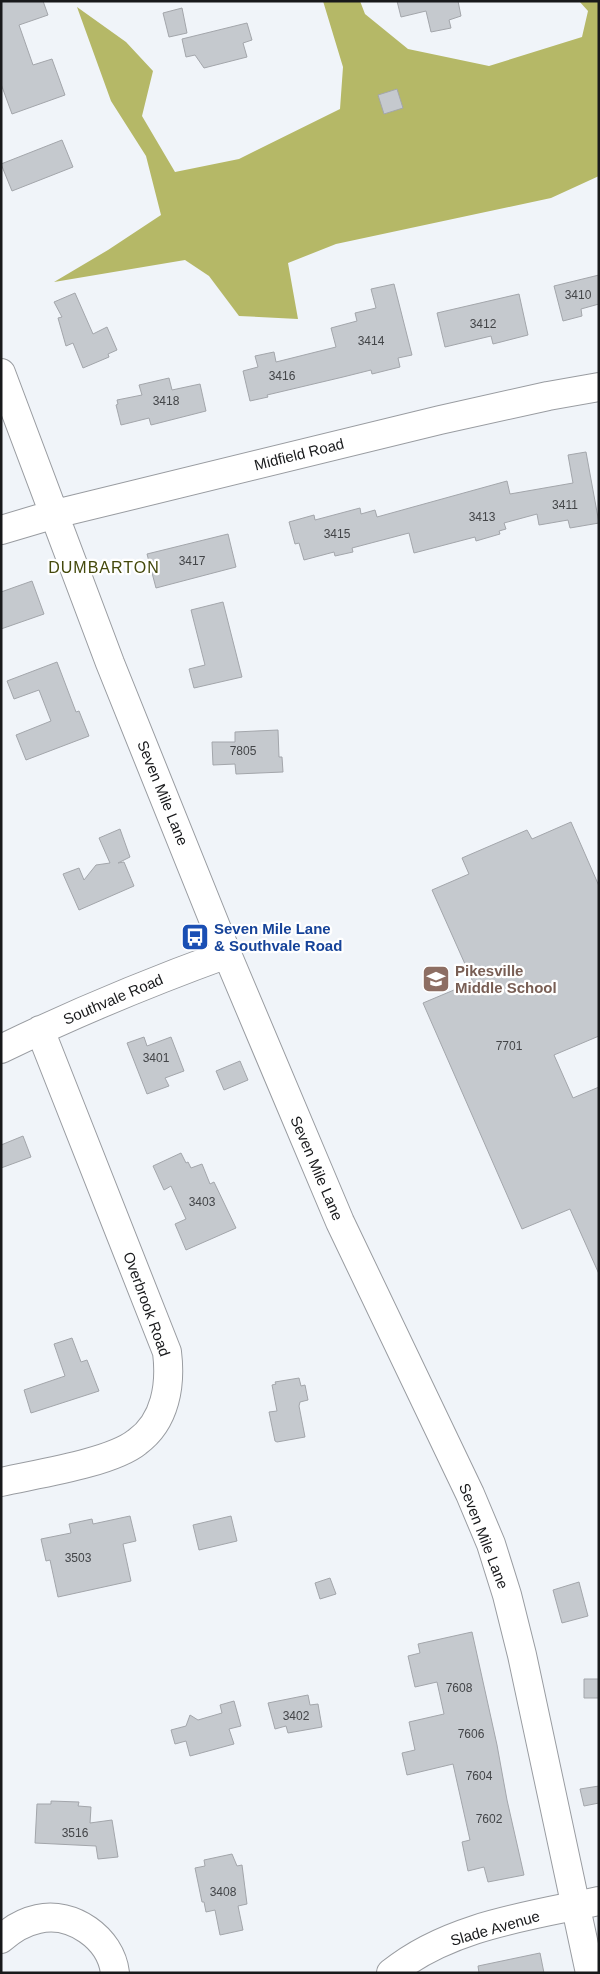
<svg xmlns="http://www.w3.org/2000/svg" width="600" height="1974" font-family="Arial,sans-serif">
	<style>
		.forest { fill: #b5b867 }
		.building { fill: #c5c9ce; stroke: #a3a6ab }
		.lines { fill: none; stroke-linecap: round; stroke-linejoin: round }
		.minor-casing { stroke: #999ca1; stroke-width: 30 }
		.major-casing { stroke: #999ca1; stroke-width: 30 }
		.minor { stroke: #fff; stroke-width: 28 }
		.major { stroke: #fff; stroke-width: 28 }
		.labels { text-anchor: middle; dominant-baseline: central; stroke-width: 4.5; stroke-linejoin: round; paint-order: stroke }
		.number-label { font-size: 12px; fill: #434548 }
		.street-label { font-size: 15px; fill: #18191b; stroke: #fff }
		.transit-label { font-size: 15px; font-weight: bold; fill: #164399; stroke: #fff; text-anchor: start }
		.education-label { font-size: 15px; font-weight: bold; fill: #785e54; stroke: #fff; text-anchor: start }
		.neighbourhood-label { font-size: 16px; letter-spacing: 1px; fill: #44490c; stroke: #fff }
	</style>
	<rect width="100%" height="100%" fill="#f0f4f9"/>
	<path class="forest" d="M323,1H360L365,14L408,49L489,66L582,37L588,11L579,1H599V176L551,198L336,244L288,263L298,319L239,316L209,276L185,260L54,282L108,250L161,215L146,156L111,101L77,7L126,42L153,71L142,116L175,172L239,159L340,109L343,67Z"/>
	<path class="building" d="M1,1H43L48,15L19,25L33,65L52,59L65,95L12,114L1,84Z
		M397,1H458L461,16L449,20L451,28L431,32L426,11L401,17Z
		M182,8L187,33L169,37L163,13Z
		M247,23L252,40L243,43L247,57L204,68L195,55L186,57L182,39Z
		M397,89L403,108L384,114L378,95Z
		M62,140L73,167L12,191L1,164Z
		M599,275V304L581,309L582,316L563,321L554,286Z
		M394,284L412,355L398,358L400,367L372,374L371,370L343,377L267,395L268,397L250,401L243,371L258,367L255,356L274,352L276,362L336,347L331,328L357,321L355,313L376,308L371,289Z
		M75,293L93,334L107,327L117,350L108,354L109,357L83,368L73,343L66,346L58,318L62,317L54,302Z
		M519,294L528,335L493,344L491,336L445,347L437,313Z
		M169,378L172,390L200,384L206,411L151,425L149,418L121,425L116,405L118,404L117,400L142,395L139,385Z
		M586,452L599,523L570,528L568,520L539,525L537,514L504,523L506,529L499,531L500,534L476,541L475,537L414,553L409,533L352,548L353,552L335,556L334,552L304,560L299,543L295,544L289,522L314,515L315,520L360,508L361,514L375,510L377,517L507,481L510,494L573,483L568,455Z
		M228,534L236,567L156,588L147,554Z
		M32,581L44,614L1,629V592Z
		M223,602L242,677L194,688L189,669L205,665L191,610Z
		M57,662L76,712L79,711L89,736L26,760L16,735L51,721L39,690L14,699L7,681Z
		M278,730L279,757H282L283,772L236,774L235,764L213,765L212,742H235V732Z
		M571,822L599,886V1036L554,1055L573,1098L599,1087V1274L570,1209L522,1229L423,1003L473,982L432,890L469,874L462,858L527,830L532,839Z
		M120,829L130,857L118,863L124,862L134,886L79,910L63,874L79,868L84,880L96,865L110,863L99,838Z
		M144,1037L147,1046L171,1037L184,1071L165,1078L169,1086L147,1094L127,1043Z
		M240,1061L248,1080L224,1090L216,1071Z
		M23,1136L31,1157L1,1168V1145Z
		M181,1153L186,1163L188,1162L191,1168L202,1164L210,1184L214,1182L236,1228L186,1250L175,1224L186,1219L171,1186L164,1190L153,1166Z
		M72,1338L81,1362L87,1360L99,1391L31,1413L24,1390L65,1376L54,1344Z
		M299,1378L301,1386L305,1385L308,1400L300,1402L299,1406L305,1437L277,1442L275,1441L269,1412L277,1411L272,1385L276,1384L275,1382Z
		M130,1516L136,1541L123,1544L131,1581L58,1597L50,1560L46,1561L41,1539L71,1533L69,1524L92,1519L93,1524Z
		M231,1516L237,1541L199,1550L193,1525Z
		M330,1578L336,1594L320,1599L315,1583Z
		M579,1582L588,1616L562,1623L553,1590Z
		M472,1632L497,1745L507,1800L524,1875L488,1882L484,1867L468,1871L462,1842L470,1840L453,1764L407,1775L402,1753L415,1750L409,1722L444,1714L437,1682L415,1687L408,1656L420,1653L418,1644Z
		M584,1679H599V1698H584Z
		M308,1695L310,1705L318,1704L322,1727L288,1733L286,1726L275,1729L268,1703Z
		M234,1701L241,1726L229,1729L234,1744L190,1756L186,1741L175,1744L171,1730L186,1726L190,1715L198,1720L222,1713L220,1705Z
		M599,1786V1803L584,1806L580,1789Z
		M51,1801L79,1802L78,1806L91,1807L90,1823L112,1820L118,1857L98,1859L96,1846L35,1843L37,1804H51Z
		M232,1854L237,1866L242,1865L247,1904L238,1906L243,1930L220,1935L215,1910L206,1912L204,1902H202L195,1868L205,1866L204,1860Z
		M540,1953L544,1973H479L478,1966Z"/>
	<g class="lines">
		<g class="minor-casing">
			<path id="minor" d="M1,373L110,663L227,954L340,1222L470,1494L491,1544L507,1595L522,1655L590,1973
				M1,530L55,514L440,420L548,396L599,387
				M1,1049C75,1013 150,982 227,954
				M1,1482C36,1474 111,1463 137,1442C166,1421 171,1384 167,1352L40,1030
				M1,1939C12,1929 24,1922 38,1919C72,1911 111,1938 115,1973"/>
		</g>
		<g class="major-casing">
			<path id="major" d="M391,1973C449,1926 529,1916 599,1901"/>
		</g>
		<use href="#minor" class="minor"/>
		<use href="#major" class="major"/>
	</g>
	<defs>
		<g id="bus-square" transform="scale(1.4375)"><rect x="-9" y="-9" width="18" height="18" rx="4" fill="#1a4fb4" stroke="#fff"/><path d="M-5-6H5V4H4V6H2V4H-2V6H-4V4H-5ZM-3.5-4V0h7V-4ZM-3.5 1.2v1.5H-2V1.2ZM2 1.2v1.5H3.5V1.2Z" fill="#fff"/></g>
		<g id="school-square" transform="scale(1.4375)"><rect x="-9" y="-9" width="18" height="18" rx="4" fill="#8d6e63" stroke="#fff"/><path d="M0-5L7-2L0 1L-7-2ZM-4 1L0 2.5L4 1V4Q0 6-4 4Z" fill="#fff"/></g>
	</defs>
	<g fill-rule="evenodd">
		<use href="#bus-square" x="195" y="937"/>
		<use href="#school-square" x="436" y="979"/>
	</g>
	<g class="labels">
		<g class="number-label">
			<text x="578" y="295">3410</text>
			<text x="483" y="324">3412</text>
			<text x="371" y="341">3414</text>
			<text x="282" y="376">3416</text>
			<text x="166" y="401">3418</text>
			<text x="565" y="505">3411</text>
			<text x="482" y="517">3413</text>
			<text x="337" y="534">3415</text>
			<text x="192" y="561">3417</text>
			<text x="243" y="751">7805</text>
			<text x="509" y="1046">7701</text>
			<text x="156" y="1058">3401</text>
			<text x="202" y="1202">3403</text>
			<text x="78" y="1558">3503</text>
			<text x="459" y="1688">7608</text>
			<text x="296" y="1716">3402</text>
			<text x="471" y="1734">7606</text>
			<text x="479" y="1776">7604</text>
			<text x="489" y="1819">7602</text>
			<text x="75" y="1833">3516</text>
			<text x="223" y="1892">3408</text>
		</g>
		<g class="street-label">
			<text transform="translate(299 454) rotate(-14)">Midfield Road</text>
			<text transform="translate(163 793) rotate(68)">Seven Mile Lane</text>
			<text transform="translate(113 999) rotate(-23)">Southvale Road</text>
			<text transform="translate(317 1168) rotate(67)">Seven Mile Lane</text>
			<text transform="translate(147 1304) rotate(70)">Overbrook Road</text>
			<text transform="translate(484 1536) rotate(69)">Seven Mile Lane</text>
			<text transform="translate(495 1928) rotate(-16)">Slade Avenue</text>
		</g>
		<g class="transit-label">
			<text x="214" y="928">Seven Mile Lane<tspan x="214" dy="17">&amp; Southvale Road</tspan></text>
		</g>
		<g class="education-label">
			<text x="455" y="970">Pikesville<tspan x="455" dy="17">Middle School</tspan></text>
		</g>
		<g class="neighbourhood-label">
			<text x="104" y="567">DUMBARTON</text>
		</g>
	</g>
	<rect width="600" height="1974" fill="none" stroke="#18191b" stroke-width="5"/>
</svg>
